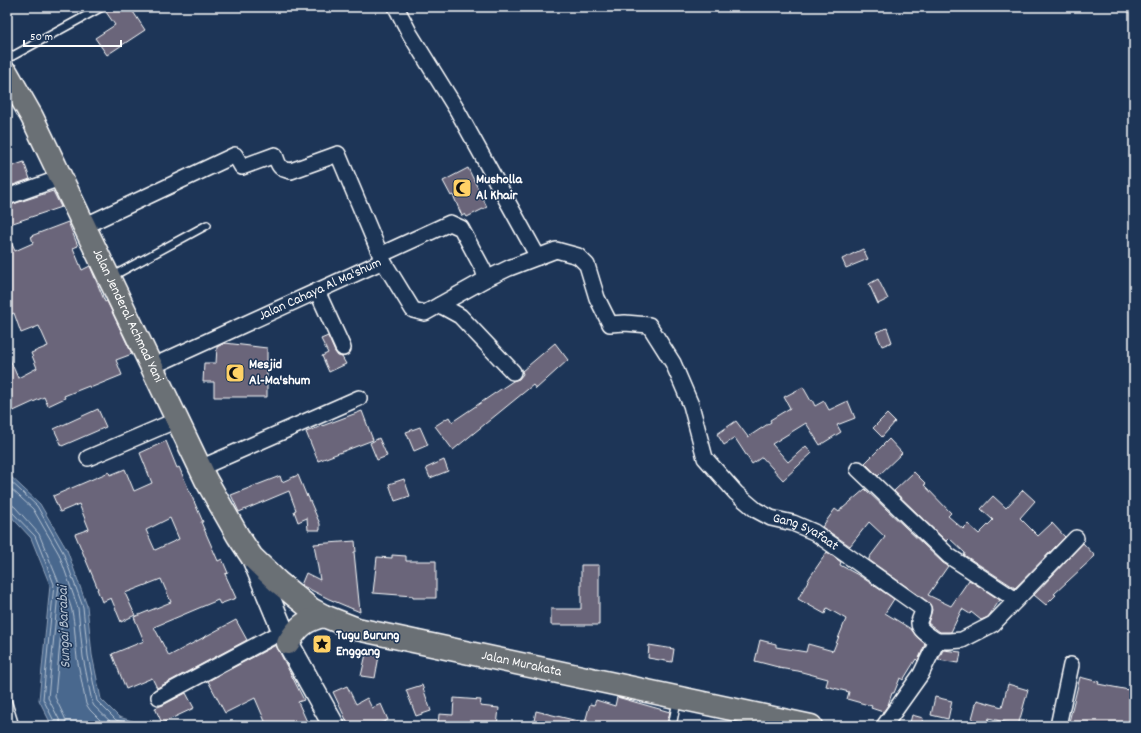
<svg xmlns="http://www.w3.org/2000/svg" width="1141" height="733" font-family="Dekko,sans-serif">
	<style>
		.water { fill: #49688e; stroke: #92a4bb }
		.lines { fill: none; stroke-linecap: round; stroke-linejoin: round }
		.shore { stroke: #b6c3d2; stroke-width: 1 }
		.building { fill: #6a657a; stroke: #fff; fill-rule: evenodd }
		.service-casing { stroke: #fff; stroke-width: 10 }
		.minor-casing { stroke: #fff; stroke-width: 18 }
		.secondary-casing { stroke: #fff; stroke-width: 24 }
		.primary-casing { stroke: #fff; stroke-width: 25 }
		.service { stroke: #1d3557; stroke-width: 7 }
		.minor { stroke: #1d3557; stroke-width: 15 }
		.secondary { stroke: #1d3557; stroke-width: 21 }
		.primary { stroke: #6b6f75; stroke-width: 22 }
		.labels { text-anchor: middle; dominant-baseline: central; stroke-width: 3; stroke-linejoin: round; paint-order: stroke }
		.poi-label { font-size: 14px; font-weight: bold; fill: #fff; stroke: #1d3557; text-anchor: start }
		.street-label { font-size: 14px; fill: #fff; stroke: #1d3557 }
		.water-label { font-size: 15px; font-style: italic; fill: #b6c3d2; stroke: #1d3557 }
	</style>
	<rect width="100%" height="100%" fill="#1d3557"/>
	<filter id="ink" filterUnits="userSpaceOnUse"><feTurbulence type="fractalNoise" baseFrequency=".025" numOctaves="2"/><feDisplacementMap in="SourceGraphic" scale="8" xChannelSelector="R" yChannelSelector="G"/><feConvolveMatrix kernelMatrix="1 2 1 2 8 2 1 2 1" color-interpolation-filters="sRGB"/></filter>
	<g filter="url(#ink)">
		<path class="water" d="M7,473L40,504L67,550L87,606L92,655L101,699L119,717L149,726H52L39,700L50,585L31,538L7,512Z
			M207,721L236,722L241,726H175Z"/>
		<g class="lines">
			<path class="shore" d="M7,478L37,506L63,552L83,607L88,656L97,701L116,720L135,726
				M7,485L33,509L59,554L78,608L83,657L92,702L94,706L113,724L116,726
				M7,505H12L15,507L39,534L59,583L48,698L60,721L61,726
				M7,510L11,511L35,536L54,584L43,699L55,723L56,726
				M67,726L65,718L55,697L64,599L66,597C75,605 75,644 77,658C80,673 83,689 86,704L90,710L106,726"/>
		</g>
		<path class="building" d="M113,7H130L145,30L107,55L95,38L115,25L106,12Z
			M24,162L30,179L7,187V168Z
			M468,168L487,207L467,217L465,214L462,216L453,195L451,196L443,181Z
			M53,191L61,207L7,225V206Z
			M68,222L78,246L73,248L82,270L90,266L105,302L107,301L132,354L116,360L122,375L90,388L89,386L64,396L65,398L48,406L44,397L7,414V353L18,378L37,368L31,353L48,346L39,326L21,333L14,313L7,316V233L15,251L33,243L31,236Z
			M863,249L868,259L846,268L842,259Z
			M878,279L888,299L878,304L869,284Z
			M887,328L892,342L882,346L876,332Z
			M328,336L335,352L338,356L342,357L346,364L329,372L322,356L328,353L321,339Z
			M225,343L267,348V397H214V382H203L204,363H216L217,347Z
			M555,343L568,360L536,389L533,385L453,450L435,426L449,417L452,422L513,381L519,379L523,374L522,371Z
			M803,387L811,401L812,400L815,406L824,401L829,410L848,401L855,418L837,425L841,432L820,445L806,423L772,444L788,462L806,446L812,453L783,480L762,457L752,464L735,438L724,445L717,434L736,421L748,437L771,422L770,420L790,408L784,397Z
			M98,409L106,427L62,446L54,429Z
			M362,411L373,440L318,461L306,432Z
			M887,414L895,422L882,437L873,428Z
			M420,427L428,445L414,451L406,432Z
			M379,438L387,456L377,460L370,443Z
			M889,439L902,453L878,476L865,463Z
			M166,441L177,468L179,467L203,522H201L218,561L222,559L228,573L225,574L236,598L220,604L218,600L154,627L169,656L236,620L247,640L157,688L152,678L126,689L112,654L144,641L134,617L171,602L161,579L138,588L125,593L135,615L121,622L111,598L102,602L97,589H98L75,534L89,529L79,504L60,512L53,496L109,472L110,475L125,469L134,491L152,483L140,453ZM170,518L179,539L155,550L146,530Z
			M444,460L448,471L430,478L426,468Z
			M914,472L926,484L924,485L951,513L948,516L963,529L968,524L979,534L993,520L981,509L993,496L1006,508L1023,490L1035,501L1020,518L1038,536L1052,523L1065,537L1015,588L964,555L965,553L949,538L946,541L894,491Z
			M298,475L307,497V494L320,524V530H308L307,518L298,522L294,511L296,510L289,491L239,512L231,495L280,476L282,482Z
			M404,479L410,496L395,501L389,484Z
			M865,489L943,563L948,566L928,595L951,606L969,580L1000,600L988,617L981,620L971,612L970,614L962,609L951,632H940L928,623L932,610L931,606L928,602L869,560V558L885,537L869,522L850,546L822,527L835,509L839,512L842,508H843Z
			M355,541L356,552H354L360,612L329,599L301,585L306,573L320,580L314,544Z
			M1083,543L1095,556L1054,594L1056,595L1046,605L1034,595Z
			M827,552L841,562L840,565L860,576L894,599L885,613L911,629L917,637L925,644L918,661L916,659L903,680L900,678L894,693H892L888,705L883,712L871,708L872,706L847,699L849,692L826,686L828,679L798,671L778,668V667L755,661L760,640L776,644V647L806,652L808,644L833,651L846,619L827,608L825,614L798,599L810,577Z
			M392,555L406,556V561H436V598H413V596L373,593L377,557L392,558Z
			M581,565H599V625H551V609H581Z
			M276,645L304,700L298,702L309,726H267L255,698L225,713L208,681Z
			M649,645L674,649L672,662L648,658Z
			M943,650L961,652L959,663L938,660Z
			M366,654L379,656L375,678L361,676Z
			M1080,677L1099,682L1098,684L1134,691V726H1098L1089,724V726H1068Z
			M1008,684L1028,690L1018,726L989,718L987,726H970L977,700L1002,707Z
			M422,685L431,711L416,716L406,690Z
			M347,686L356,704L367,698L372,708L381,704L388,720L374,726H349L333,692Z
			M186,693L194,708L162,723L155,708L163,705Z
			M617,697L670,712L666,726H584L590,704L594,705L596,700L615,706Z
			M935,697L952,701L948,719L931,715Z
			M454,698L481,700L480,706L499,708L497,726H438L439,714L453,715Z
			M536,711L582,722V726H533Z
			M912,715L923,718L921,726H909Z"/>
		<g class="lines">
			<g class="service-casing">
				<path id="service" d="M7,59L102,7
					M111,277L207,225
					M7,700L15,726
					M672,726L677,701"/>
			</g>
			<g class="minor-casing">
				<g id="minor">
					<path d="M396,7L410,34L457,110L538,257"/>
					<path d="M7,197L60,178"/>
					<path d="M84,226L235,155L242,167L275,155C279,166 279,169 291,171L338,154L383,261L413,310L425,313L486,279L483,269L461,228L450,223L380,255"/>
					<path id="s1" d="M486,279L509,268L556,250L578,256L587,265L597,298L610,324L625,323L649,325L673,363L691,405L705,458L736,493L756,510L771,518L793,523L814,532L923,609C923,614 920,617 919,622C918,630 931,637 937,641L921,674L884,726"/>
					<path d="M317,291L343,348"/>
					<path d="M440,305L460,316L513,372"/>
					<path id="s2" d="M151,367L383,261"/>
					<path d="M88,458L177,420"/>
					<path d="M200,468L359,398"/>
					<path d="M858,469L949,556L1016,600"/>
					<path d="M937,641H949L962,640L993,624L1076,538"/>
					<path d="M159,697L283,631"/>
					<path d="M1058,726L1071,665"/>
				</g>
			</g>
			<g class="secondary-casing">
				<path id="secondary" d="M252,557L288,643L334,726"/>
			</g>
			<g class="primary-casing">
				<g id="primary">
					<path id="s3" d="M7,73L32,117L206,480L238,536L252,557L278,582L311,609L324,616L357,629L811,726"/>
					<path d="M288,643C298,627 305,620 324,616"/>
				</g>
			</g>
			<use href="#service" class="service"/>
			<use href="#minor" class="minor"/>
			<use href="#secondary" class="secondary"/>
			<use href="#primary" class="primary"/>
		</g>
	</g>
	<defs>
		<g id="mosque-square" transform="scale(1)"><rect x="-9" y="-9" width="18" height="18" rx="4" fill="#ffd166" stroke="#1d3557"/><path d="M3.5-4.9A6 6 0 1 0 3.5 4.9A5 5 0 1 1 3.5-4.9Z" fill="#111"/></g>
		<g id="sight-square" transform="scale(1)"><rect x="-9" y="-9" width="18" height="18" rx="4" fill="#ffd166" stroke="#1d3557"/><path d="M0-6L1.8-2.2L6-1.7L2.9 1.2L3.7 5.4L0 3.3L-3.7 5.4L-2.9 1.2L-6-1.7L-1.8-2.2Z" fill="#111"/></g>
	</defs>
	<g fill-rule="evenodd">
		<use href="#mosque-square" x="462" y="188"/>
		<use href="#mosque-square" x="235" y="373"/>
		<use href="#sight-square" x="322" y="644"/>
	</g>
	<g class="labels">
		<g class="poi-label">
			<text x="476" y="180">Musholla<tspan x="476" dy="16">Al Khair</tspan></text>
			<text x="249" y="365">Mesjid<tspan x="249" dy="16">Al-Ma'shum</tspan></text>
			<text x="336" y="636">Tugu Burung<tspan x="336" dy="16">Enggang</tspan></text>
		</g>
		<g class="street-label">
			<text stroke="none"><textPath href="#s2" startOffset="186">Jalan Cahaya Al Ma'shum</textPath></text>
			<text stroke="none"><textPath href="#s3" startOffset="271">Jalan Jenderal Achmad Yani</textPath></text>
			<text stroke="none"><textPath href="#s1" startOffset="487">Gang Syafaat</textPath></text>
			<text stroke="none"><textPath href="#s3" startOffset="840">Jalan Murakata</textPath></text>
		</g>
		<g class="water-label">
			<text transform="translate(65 627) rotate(-92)">Sungai Barabai</text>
		</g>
	</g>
	<rect width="1141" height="733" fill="none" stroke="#1d3557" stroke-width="24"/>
	<rect x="12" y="12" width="1117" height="709" fill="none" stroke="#fff" stroke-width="1.5" filter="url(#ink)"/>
	<path d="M24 40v6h97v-6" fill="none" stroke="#ffffff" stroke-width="2"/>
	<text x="30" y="40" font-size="12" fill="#ffffff" stroke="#1d3557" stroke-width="3" paint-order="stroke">50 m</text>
</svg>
